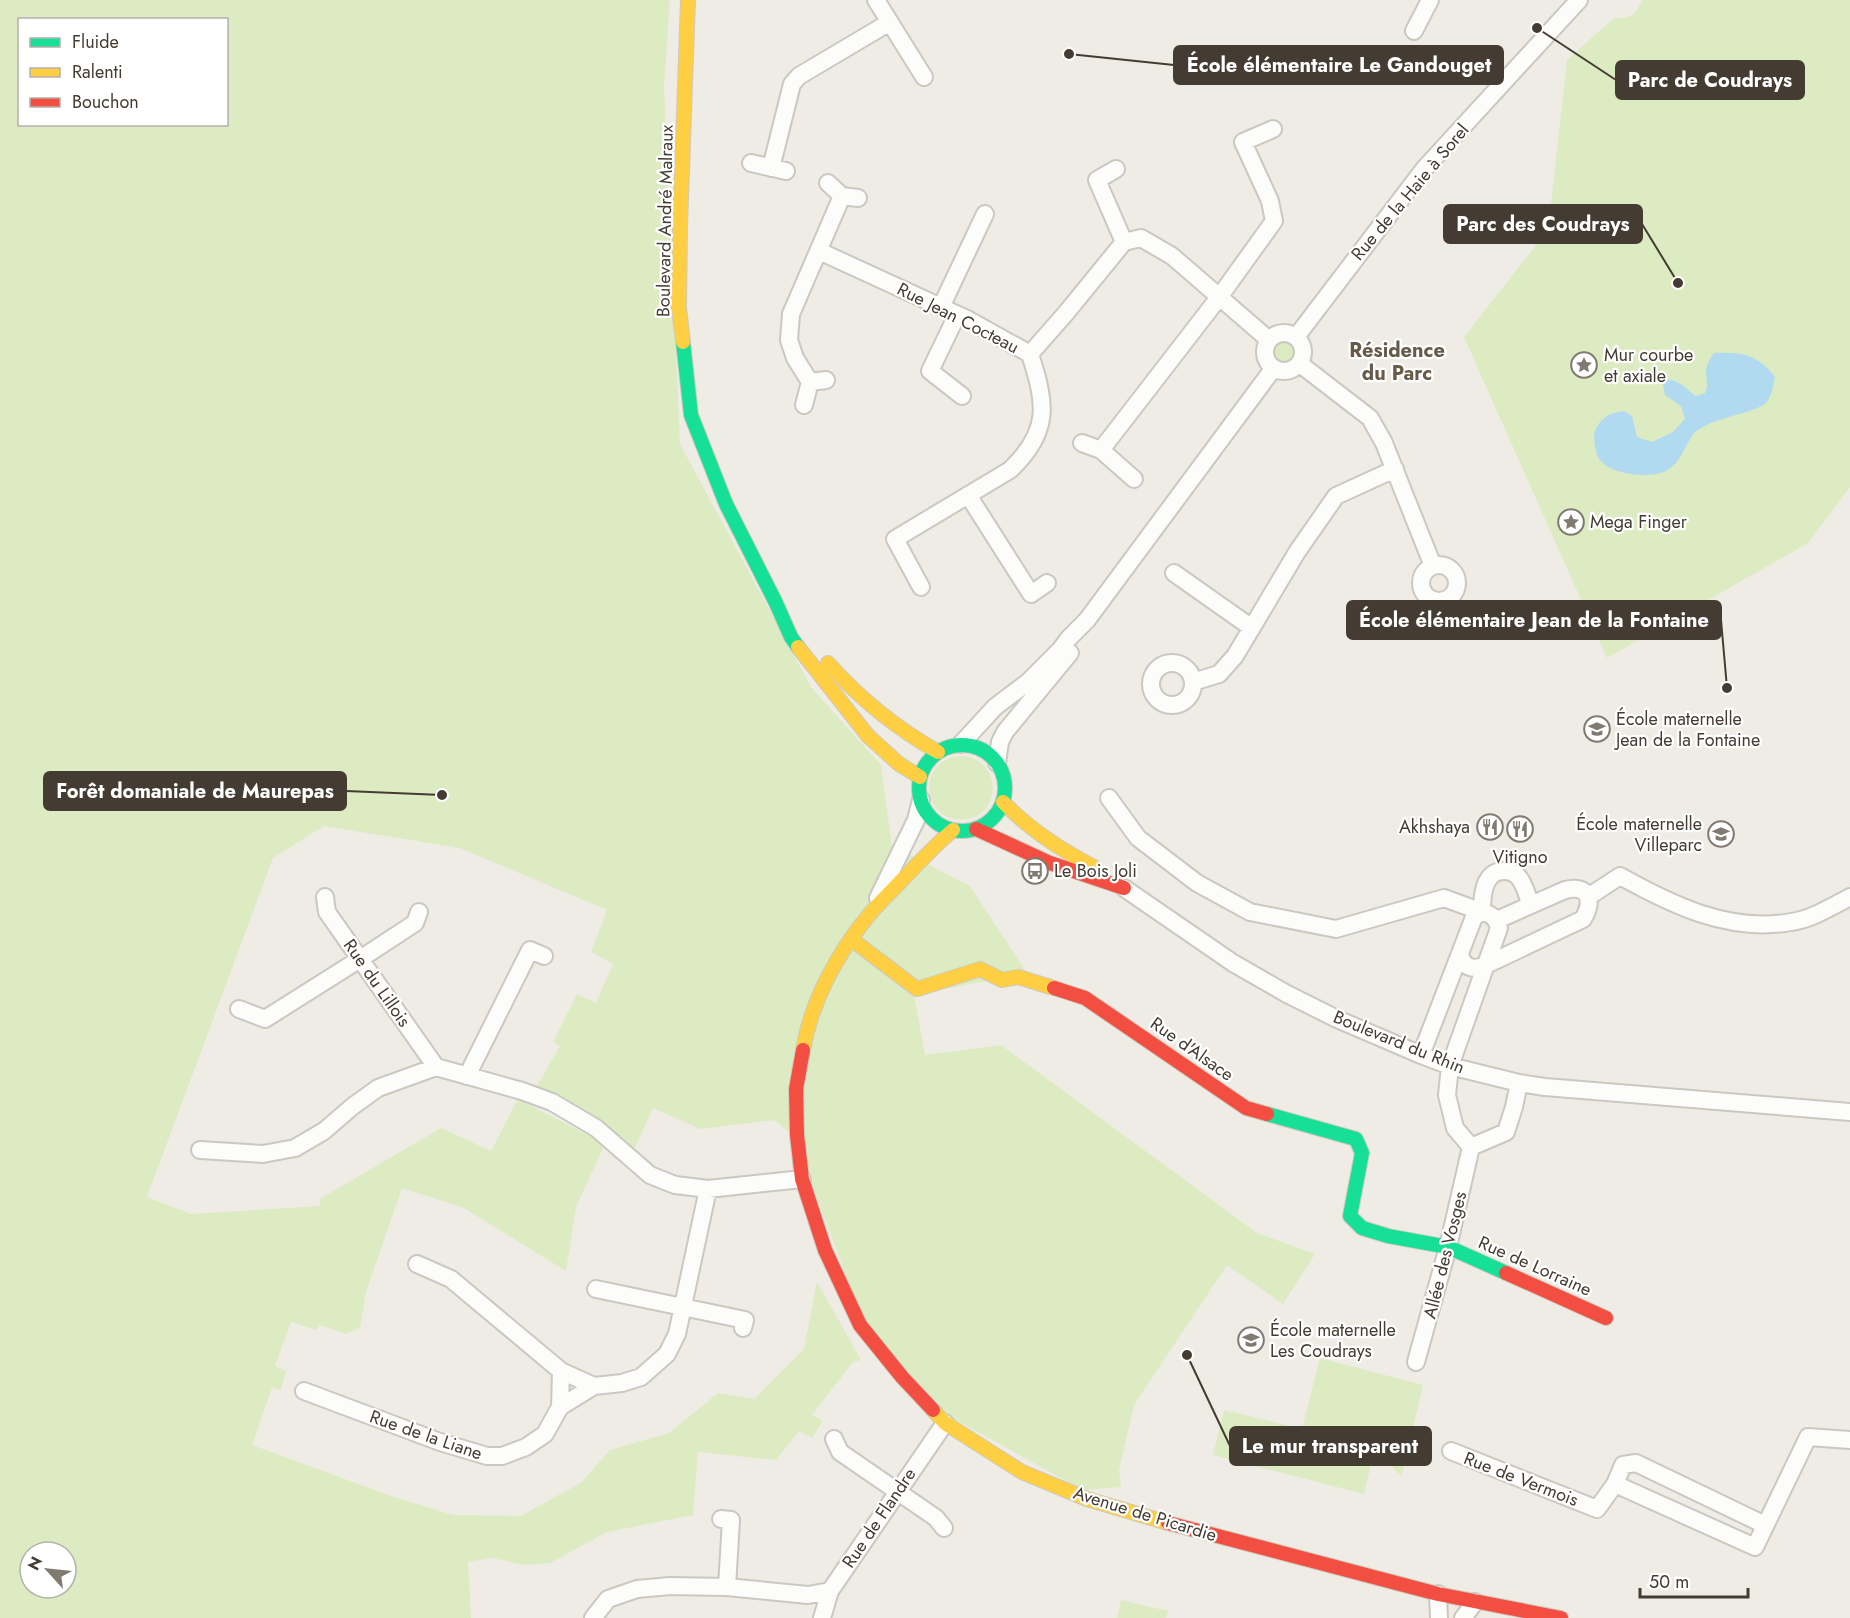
<svg xmlns="http://www.w3.org/2000/svg" width="1850" height="1618" font-family="Jost,sans-serif">
	<style>
		.green { fill: #ddebc2; fill-rule: evenodd }
		.water { fill: #b1daf1 }
		.lines { fill: none; stroke-linecap: round; stroke-linejoin: round }
		.street-casing { stroke: #cac8c1; stroke-width: 20 }
		.fast-casing { stroke: #cfcabc; stroke-width: 16 }
		.slow-casing { stroke: #cfcabc; stroke-width: 16 }
		.jam-casing { stroke: #cfcabc; stroke-width: 16 }
		.street { stroke: #fcfcfb; stroke-width: 16 }
		.fast { stroke: #16e098; stroke-width: 14 }
		.slow { stroke: #ffcf43; stroke-width: 14 }
		.jam { stroke: #f24e42; stroke-width: 14 }
		.labels { text-anchor: middle; dominant-baseline: central; stroke-width: 4.5; stroke-linejoin: round; paint-order: stroke }
		.street-label { font-size: 18px; fill: #443c32; stroke: #fff }
		.poi-label { font-size: 18px; fill: #443c32; stroke: #fff; text-anchor: start }
		.neighbourhood-label { font-size: 20px; font-weight: bold; fill: #685a48; stroke: #fff }
		.leader { fill: none; stroke: #443c32; stroke-width: 2 }
		.callout-dot { fill: #443c32; stroke: #fff; stroke-width: 2 }
		.callout { fill: #443c32; stroke: #443c32; stroke-width: 2 }
		.callout-label { font-size: 20px; text-anchor: middle; font-weight: bold; fill: #fff }
	</style>
	<rect width="100%" height="100%" fill="#eeece5"/>
	<path class="green" d="M0,0H670L664,87L680,444L811,687L881,765L892,846L970,886L1027,973L914,995L925,1055L1001,1045L1257,1233L1315,1254L1283,1304L1227,1265L1134,1405L1119,1470L1121,1487L1082,1490L951,1417L864,1325L795,1138L775,1120L700,1129L653,1108L634,1150L609,1128L537,1086L560,1046L553,1042L577,994L596,1003L613,964L591,952L607,910L460,848L324,826L273,858L147,1197L191,1214L320,1206V1199L441,1128L491,1151L518,1099L605,1144L576,1207L566,1271L464,1208L402,1188L366,1292L360,1328L346,1334L320,1325L316,1330L291,1322L275,1366L286,1371L281,1390L272,1388L252,1445L391,1496L453,1515L521,1516L582,1482L610,1450L669,1433L718,1393L754,1399L804,1349L817,1282L861,1360L853,1362L812,1415L823,1421L812,1438L799,1431L776,1460L698,1452L693,1515L607,1532L550,1563L525,1565L492,1558L468,1562L471,1618H0ZM20,20H226V124H20ZM30,1552H66V1588H30Z
		M1642,0H1850V487L1808,543L1607,658L1464,337L1548,230L1567,60L1614,18C1631,18 1635,16 1642,0Z
		M1273 352a11 11 0 1 1 22 0a11 11 0 1 1-22 0Z
		M929 788a32 32 0 1 1 64 0a32 32 0 1 1-64 0Z
		M1320,1358L1423,1385L1402,1476L1374,1451L1364,1494L1213,1455L1224,1410L1302,1429Z
		M1121,1600L1168,1611L1166,1618H1117Z"/>
	<path class="water" d="M1714,353C1741,352 1758,354 1775,377C1773,386 1772,395 1766,403C1760,410 1722,418 1711,423C1704,426 1696,430 1692,436C1683,450 1679,467 1661,473C1644,478 1607,474 1598,457C1595,450 1594,441 1594,434C1595,428 1601,420 1607,416C1611,413 1619,412 1624,411L1632,416L1637,437L1652,442L1673,432L1685,419L1681,406L1665,395L1663,385L1666,379C1678,380 1686,387 1695,396L1705,393C1709,384 1706,381 1706,372C1706,365 1710,359 1714,353Z"/>
	<g class="lines">
		<g class="street-casing">
			<path id="street" d="M876,0L924,77
				M1414,31L1430,0
				M751,163L786,171
				M771,168L792,84L799,76L890,22
				M1116,169L1097,180L1124,242
				M842,196L858,198
				M819,251L967,319L1030,354L1066,313L1124,242L1141,238L1172,256L1269,340
				M941,307L985,214
				M957,315L930,371L962,396
				M1265 352a19 19 0 1 1 38 0a19 19 0 1 1-38 0Z
				M1296,337L1424,169L1579,0
				M1300,364L1370,418L1384,443L1433,566
				M810,382L795,358L789,340L791,314L842,196L828,183
				M804,405L810,382L826,380
				M1082,443L1101,450
				M1134,479L1101,450L1220,296L1274,221L1270,201L1243,142L1273,129
				M968,495L1031,594L1047,583
				M1421 583a18 18 0 1 1 36 0a18 18 0 1 1-36 0Z
				M1174,573L1252,628
				M921,587L895,539L1010,470C1051,431 1046,404 1030,354
				M1151 684a21 21 0 1 1 42 0a21 21 0 1 1-42 0Z
				M1193,682L1219,674L1235,656L1297,552L1336,496L1395,469
				M961,744L995,707L1028,682L1060,650L1069,638L1087,620L1273,369
				M997,763L1000,742L1005,732L1070,653
				M1109,798L1138,838L1197,883L1250,912L1336,929L1444,898L1482,912C1482,897 1483,871 1504,871C1510,871 1516,873 1520,879C1525,887 1528,896 1530,905
				M1124,888L1233,963L1287,994L1337,1019L1421,1055L1450,1066L1519,1083L1545,1087L1850,1112
				M325,897L327,912L436,1067
				M1588,897L1620,876C1672,905 1729,933 1791,922C1812,919 1831,907 1850,897
				M878,898L916,820L921,800
				M1460,956C1466,969 1473,970 1486,965L1583,919C1594,901 1589,884 1565,890L1497,920
				M239,1009L265,1019L360,959L415,923L419,912
				M1421,1055L1474,917L1482,912C1492,914 1496,918 1499,928L1450,1066L1447,1095L1455,1128L1471,1147
				M467,1076L530,950L544,956
				M1471,1147L1506,1132L1514,1107L1519,1083
				M200,1150L263,1154L295,1148L324,1131L353,1106L378,1088L436,1067L522,1091L552,1102L596,1128L650,1175L675,1185L708,1189L802,1179
				M417,1264L451,1279L561,1371L594,1386
				M596,1289L745,1320L743,1328
				M1416,1362L1448,1247L1471,1147
				M304,1391L440,1442L487,1456H502L526,1447L545,1434L560,1407L594,1386L622,1383L641,1377L667,1354L677,1334L708,1189
				M560,1407L561,1371
				M834,1439L840,1452L936,1518L944,1528
				M1451,1451L1597,1509L1615,1484L1623,1465L1636,1463L1765,1525
				M1615,1484L1755,1547L1808,1437L1850,1440
				M721,1519L731,1520L727,1587
				M1438,1594L1439,1618
				M593,1618L608,1599L637,1589L670,1586L727,1587L808,1595L830,1591
				M822,1618L830,1591L945,1423
				M1463,1618L1475,1602"/>
		</g>
		<g class="fast-casing">
			<path id="fast" d="M683,342L691,415L726,504L776,603L791,637L798,647
				M919 788a43 43 0 1 1 86 0a43 43 0 1 1-86 0Z
				M1267,1114L1356,1139L1362,1153L1350,1216L1362,1228L1388,1236L1448,1247L1506,1273"/>
		</g>
		<g class="slow-casing">
			<path id="slow" d="M683,342L679,308L680,227L688,0
				M798,647L868,736L899,764L920,777
				M828,663C860,699 896,728 938,752
				M1003,802C1029,829 1061,850 1094,867
				M851,939L917,989L980,969L1002,980L1018,977L1054,988
				M803,1050C811,1002 838,952 869,915C879,903 890,893 901,881C918,864 934,846 953,830
				M933,1410L945,1423L1022,1472L1087,1499L1168,1523"/>
		</g>
		<g class="jam-casing">
			<path id="jam" d="M976,829L1050,863L1124,888
				M1054,988L1085,998L1246,1108L1267,1114
				M803,1050L796,1089L797,1135L802,1179L825,1250L860,1325L902,1377L933,1410
				M1506,1273L1606,1318
				M1168,1523L1438,1594L1561,1618"/>
		</g>
		<use href="#street" class="street"/>
		<use href="#fast" class="fast"/>
		<use href="#slow" class="slow"/>
		<use href="#jam" class="jam"/>
	</g>
	<defs>
		<g id="sight-ring" transform="scale(1.35)"><circle r="9.5" fill="#fff" stroke="#807a71" stroke-width="1.5"/><path d="M0-6L1.8-2.2L6-1.7L2.9 1.2L3.7 5.4L0 3.3L-3.7 5.4L-2.9 1.2L-6-1.7L-1.8-2.2Z" fill="#807a71"/></g>
		<g id="school-ring" transform="scale(1.35)"><circle r="9.5" fill="#fff" stroke="#807a71" stroke-width="1.5"/><path d="M0-5L7-2L0 1L-7-2ZM-4 1L0 2.5L4 1V4Q0 6-4 4Z" fill="#807a71"/></g>
		<g id="restaurant-ring" transform="scale(1.35)"><circle r="9.5" fill="#fff" stroke="#807a71" stroke-width="1.5"/><path d="M-5-6h1v4h1v-4h1v4h1v-4h1v5L-1.5 .5V6h-2V.5L-5-1ZM5-6V6H3V1.5H1.5Q1.5-4 5-6Z" fill="#807a71"/></g>
		<g id="bus-ring" transform="scale(1.35)"><circle r="9.5" fill="#fff" stroke="#807a71" stroke-width="1.5"/><path d="M-5-6H5V4H4V6H2V4H-2V6H-4V4H-5ZM-3.5-4V0h7V-4ZM-3.5 1.2v1.5H-2V1.2ZM2 1.2v1.5H3.5V1.2Z" fill="#807a71"/></g>
	</defs>
	<g fill-rule="evenodd">
		<use href="#sight-ring" x="1584" y="365"/>
		<use href="#sight-ring" x="1571" y="522"/>
		<use href="#school-ring" x="1597" y="729"/>
		<use href="#restaurant-ring" x="1490" y="827"/>
		<use href="#restaurant-ring" x="1520" y="829"/>
		<use href="#school-ring" x="1721" y="834"/>
		<use href="#bus-ring" x="1035" y="871"/>
		<use href="#school-ring" x="1251" y="1340"/>
	</g>
	<g class="labels">
		<g class="street-label">
			<text transform="translate(1410 192) rotate(-50)">Rue de la Haie à Sorel</text>
			<text transform="translate(665 221) rotate(-89)">Boulevard André Malraux</text>
			<text transform="translate(958 318) rotate(27)">Rue Jean Cocteau</text>
			<text transform="translate(377 983) rotate(55)">Rue du Lillois</text>
			<text transform="translate(1399 1042) rotate(22)">Boulevard du Rhin</text>
			<text transform="translate(1192 1049) rotate(35)">Rue d'Alsace</text>
			<text transform="translate(1445 1255) rotate(-76)">Allée des Vosges</text>
			<text transform="translate(1535 1266) rotate(24)">Rue de Lorraine</text>
			<text transform="translate(426 1435) rotate(19)">Rue de la Liane</text>
			<text transform="translate(1521 1479) rotate(21)">Rue de Vermois</text>
			<text transform="translate(1145 1514) rotate(17)">Avenue de Picardie</text>
			<text transform="translate(879 1518) rotate(-56)">Rue de Flandre</text>
		</g>
		<g class="poi-label">
			<text x="1604" y="355">Mur courbe<tspan x="1604" dy="21">et axiale</tspan></text>
			<text x="1590" y="522">Mega Finger</text>
			<text x="1616" y="719">École maternelle<tspan x="1616" dy="21">Jean de la Fontaine</tspan></text>
			<text x="1702" y="824" text-anchor="end">École maternelle<tspan x="1702" dy="21">Villeparc</tspan></text>
			<text x="1470" y="827" text-anchor="end">Akhshaya</text>
			<text x="1520" y="857" text-anchor="middle">Vitigno</text>
			<text x="1054" y="871">Le Bois Joli</text>
			<text x="1270" y="1330">École maternelle<tspan x="1270" dy="21">Les Coudrays</tspan></text>
		</g>
		<g class="neighbourhood-label">
			<text x="1397" y="350">Résidence<tspan x="1397" dy="23">du Parc</tspan></text>
		</g>
	</g>
	<path class="leader" d="M1069 54L1174 65M1537 28L1616 80M1678 283L1642 224M1727 688L1721 620M442 795L346 791M1187 1355L1230 1446"/>
	<g class="callout-dot">
		<circle cx="1069" cy="54" r="6"/>
		<circle cx="1537" cy="28" r="6"/>
		<circle cx="1678" cy="283" r="6"/>
		<circle cx="1727" cy="688" r="6"/>
		<circle cx="442" cy="795" r="6"/>
		<circle cx="1187" cy="1355" r="6"/>
	</g>
	<g class="callout">
		<rect x="1174" y="46" width="329" height="38" rx="6"/>
		<rect x="1616" y="61" width="188" height="38" rx="6"/>
		<rect x="1444" y="205" width="198" height="38" rx="6"/>
		<rect x="1347" y="601" width="374" height="38" rx="6"/>
		<rect x="44" y="772" width="302" height="38" rx="6"/>
		<rect x="1230" y="1427" width="201" height="38" rx="6"/>
	</g>
	<g class="callout-label">
		<text x="1339" y="72">École élémentaire Le Gandouget</text>
		<text x="1710" y="87">Parc de Coudrays</text>
		<text x="1543" y="231">Parc des Coudrays</text>
		<text x="1534" y="627">École élémentaire Jean de la Fontaine</text>
		<text x="195" y="798">Forêt domaniale de Maurepas</text>
		<text x="1330" y="1453">Le mur transparent</text>
	</g>
	<rect x="18" y="18" width="210" height="108" fill="#ffffff" stroke="#b4b1ad" stroke-width="1.5"/>
	<rect x="30" y="38" width="30" height="9" fill="#16e098" stroke="#b4b1ad" stroke-width="1.5"/>
	<text x="72" y="48" font-size="18" fill="#443c32">Fluide</text>
	<rect x="30" y="68" width="30" height="9" fill="#ffcf43" stroke="#b4b1ad" stroke-width="1.5"/>
	<text x="72" y="78" font-size="18" fill="#443c32">Ralenti</text>
	<rect x="30" y="98" width="30" height="9" fill="#f24e42" stroke="#b4b1ad" stroke-width="1.5"/>
	<text x="72" y="108" font-size="18" fill="#443c32">Bouchon</text>
	<g transform="translate(48 1570) rotate(297)"><circle r="28" fill="#ffffff" stroke="#b4b1ad" stroke-width="1.5"/>
	<path d="M0-4.5L10 22L0 15L-10 22Z" fill="#807a71"/>
	<text y="-9" font-size="16" font-weight="bold" text-anchor="middle" fill="#443c32">N</text>
	</g>
	<path d="M1640 1588v9h108v-9" fill="none" stroke="#443c32" stroke-width="3"/>
	<text x="1649" y="1588" font-size="18" fill="#443c32" stroke="#ffffff" stroke-width="4.5" paint-order="stroke">50 m</text>
</svg>
